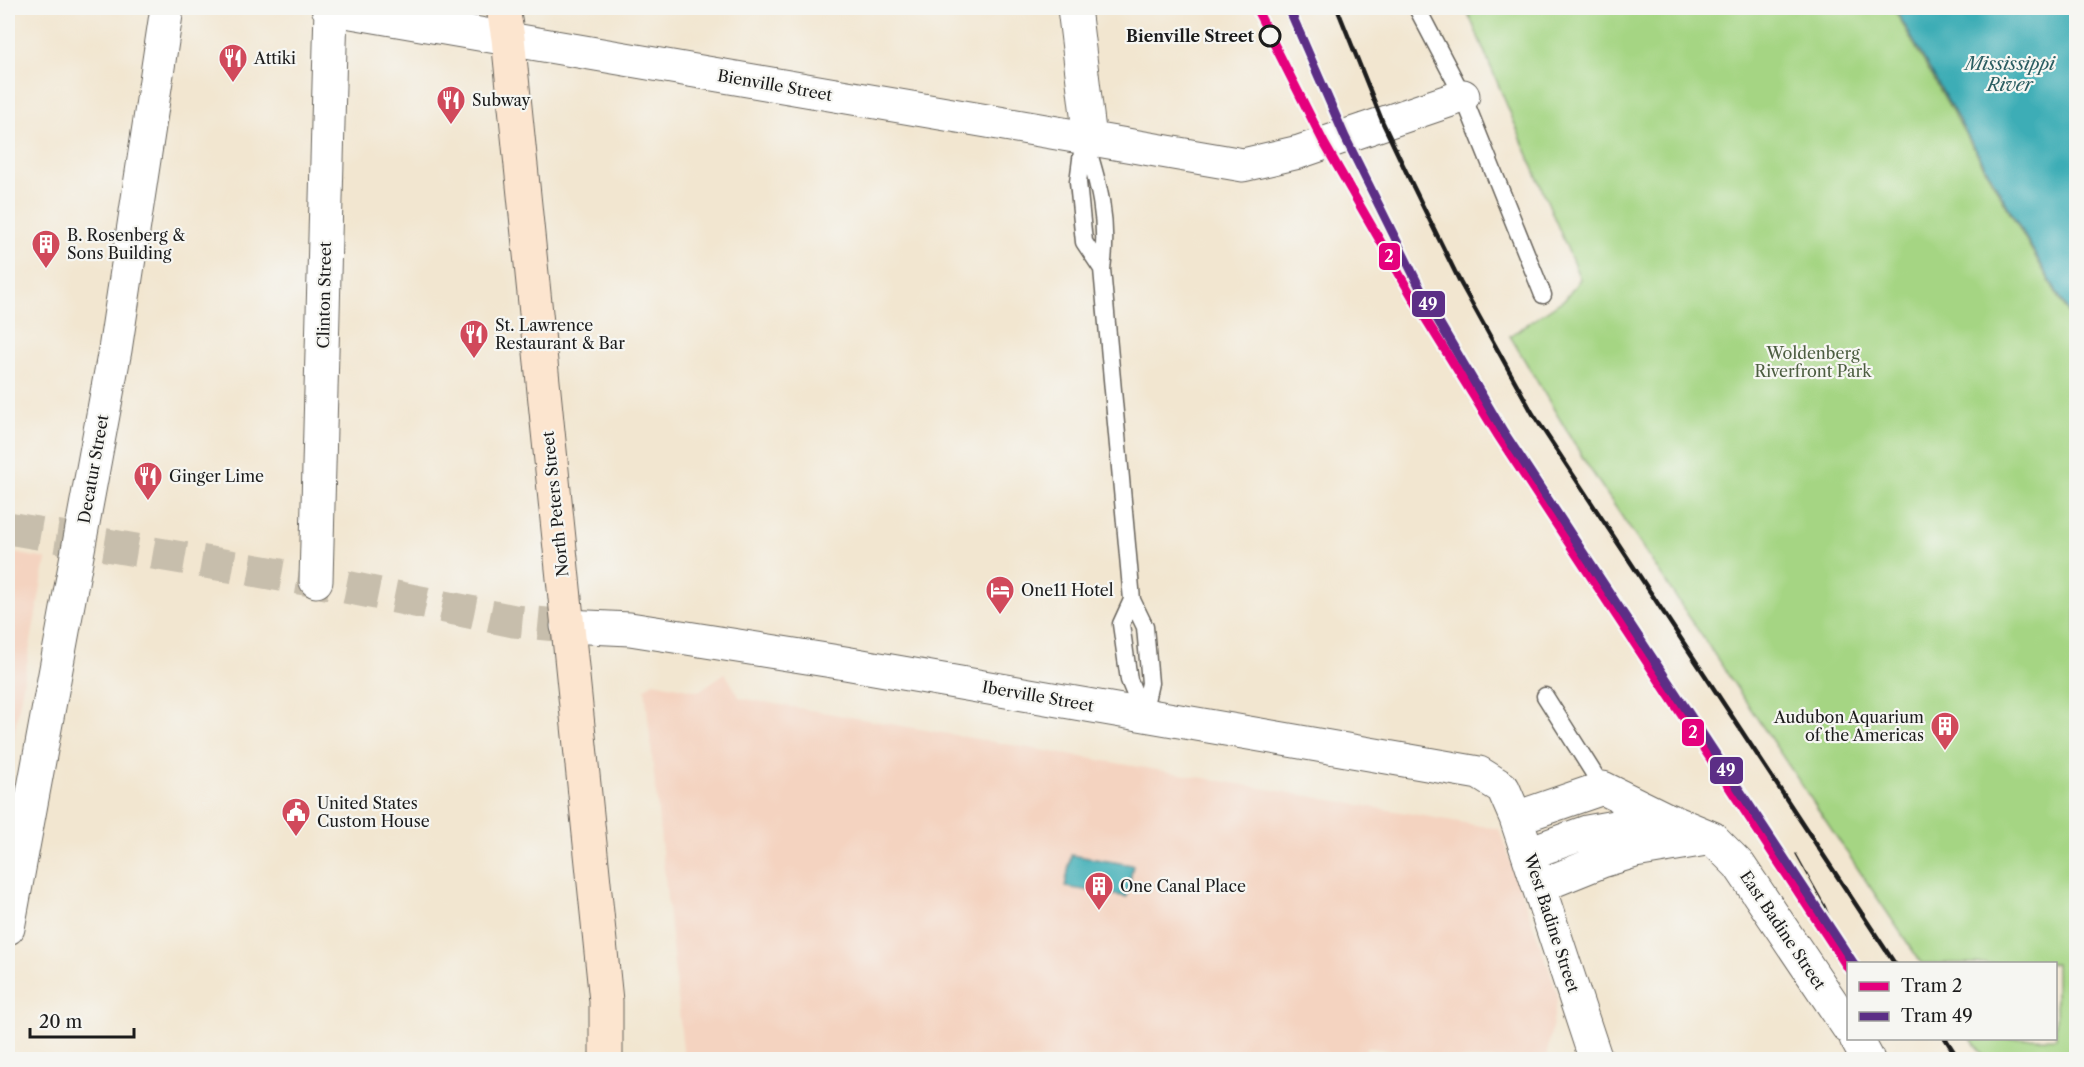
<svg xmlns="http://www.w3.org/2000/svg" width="2084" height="1067" font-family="'Libre Caslon Text',serif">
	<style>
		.built { fill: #f4d3c0 }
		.green { fill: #a5d583; stroke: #607850; stroke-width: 1.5 }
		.water { fill: #3cadb6; stroke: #2c6469; stroke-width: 1.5 }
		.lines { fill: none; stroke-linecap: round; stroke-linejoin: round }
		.street-tunnel { stroke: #c7beac; stroke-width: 33; stroke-dasharray: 33 16; stroke-linecap: butt }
		.lane-casing { stroke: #67635b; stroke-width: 19 }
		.street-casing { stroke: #67635b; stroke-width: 35 }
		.secondary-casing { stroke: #67635b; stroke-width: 35 }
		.lane { stroke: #fff; stroke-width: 16 }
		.street { stroke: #fff; stroke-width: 33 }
		.secondary { stroke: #fce5cf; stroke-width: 33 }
		.tram { stroke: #1c1c1c; stroke-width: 1.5 }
		.rail { stroke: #1c1c1c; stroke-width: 4.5 }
		.tram-1-casing { stroke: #f6f6f2; stroke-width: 14 }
		.tram-2-casing { stroke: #f6f6f2; stroke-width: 14 }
		.tram-1 { stroke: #e5007d; stroke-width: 9 }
		.tram-2 { stroke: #5c2e86; stroke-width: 9 }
		.stop-dot { fill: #f6f6f2; stroke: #1c1c1c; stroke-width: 3 }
		.labels { text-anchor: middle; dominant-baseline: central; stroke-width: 4.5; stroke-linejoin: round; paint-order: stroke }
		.stop-label { font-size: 16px; font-weight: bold; fill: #1c1c1c; stroke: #f6f6f2; text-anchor: end }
		.poi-label { font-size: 16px; fill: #1c1c1c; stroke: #f6f6f2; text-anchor: start }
		.street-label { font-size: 16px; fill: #1c1c1c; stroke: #f6f6f2 }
		.park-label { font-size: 16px; fill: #4c5d40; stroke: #f6f6f2 }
		.water-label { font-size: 18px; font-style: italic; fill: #2a5d61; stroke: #f6f6f2 }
		.line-badge { stroke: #f6f6f2; stroke-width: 2 }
		.badge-label { font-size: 16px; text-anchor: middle; font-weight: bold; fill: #fff }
	</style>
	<rect width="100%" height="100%" fill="#f6f6f2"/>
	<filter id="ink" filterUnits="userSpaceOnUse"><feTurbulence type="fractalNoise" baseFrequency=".0167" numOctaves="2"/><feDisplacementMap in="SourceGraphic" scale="12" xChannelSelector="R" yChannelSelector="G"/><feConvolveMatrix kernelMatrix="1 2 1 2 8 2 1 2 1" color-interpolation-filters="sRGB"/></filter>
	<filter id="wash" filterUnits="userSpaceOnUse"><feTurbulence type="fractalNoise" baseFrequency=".008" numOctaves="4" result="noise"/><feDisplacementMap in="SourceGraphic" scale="24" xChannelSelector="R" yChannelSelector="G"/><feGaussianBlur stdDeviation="1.35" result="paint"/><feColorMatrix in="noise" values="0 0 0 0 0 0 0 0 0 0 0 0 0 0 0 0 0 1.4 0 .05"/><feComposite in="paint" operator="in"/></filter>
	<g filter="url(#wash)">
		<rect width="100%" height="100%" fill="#f2e6d0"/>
		<path class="built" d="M8,552L46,559L8,767Z
			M725,673L740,698L1499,829L1558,995L1546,1059H1440L1366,1047L1364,1060L684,1059L645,689L653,682L699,691Z"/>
		<path class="green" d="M1466,8H1893L2076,328V1059H1986L1971,1039L2056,1038V964L1921,963L1586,463L1510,336L1566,298L1580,279Z"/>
		<path class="water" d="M1895,8H2076V325Z
			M1071,855L1133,865L1127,897L1065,887Z"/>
	</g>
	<g filter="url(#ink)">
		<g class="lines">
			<path class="street-tunnel" d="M8,528L316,581L514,621L567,626"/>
			<g class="lane-casing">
				<path id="lane" d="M1417,8L1463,96L1543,295
					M1084,138C1099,183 1109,221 1102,269L1132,600L1145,627L1150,683L1143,714
					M1083,144L1078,182L1084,242L1102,269
					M1132,600L1121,624L1129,680L1143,714
					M1545,696L1603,788"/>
			</g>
			<g class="street-casing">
				<path id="street" d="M328,8L1243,165L1299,152L1463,96
					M1074,8L1090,139
					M316,581L331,8
					M567,626L630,629L845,663L1479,773L1503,788L1516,818L1596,1060
					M1516,818L1603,788L1664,818
					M1529,853L1587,832L1664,818L1712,838L1739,865L1848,1027
					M1540,886L1602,861L1635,851L1712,838
					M8,928L115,350L167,8
					M1856,1038L1868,1060"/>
			</g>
			<g class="secondary-casing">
				<path id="secondary" d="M503,8L508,38L606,1001V1060"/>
			</g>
			<use href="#lane" class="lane"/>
			<use href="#street" class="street"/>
			<use href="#secondary" class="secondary"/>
			<path class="tram" d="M1796,854L1825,906L1850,964"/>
			<path class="rail" d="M1337,8L1383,123L1411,182L1460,282L1533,414L1895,964
				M1945,1038L1959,1060"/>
			<g class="tram-1-casing">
				<path id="tram-1" d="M1256,8L1324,143L1417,305L1497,434L1848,968"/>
			</g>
			<g class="tram-2-casing">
				<path id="tram-2" d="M1291,13L1345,137L1426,300L1503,431L1854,964"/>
			</g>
			<use href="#tram-1" class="tram-1"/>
			<use href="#tram-2" class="tram-2"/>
		</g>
	</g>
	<defs>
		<g id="restaurant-pin" transform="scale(1.5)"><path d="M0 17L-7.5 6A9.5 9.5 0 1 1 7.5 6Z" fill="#d1495b" stroke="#f6f6f2"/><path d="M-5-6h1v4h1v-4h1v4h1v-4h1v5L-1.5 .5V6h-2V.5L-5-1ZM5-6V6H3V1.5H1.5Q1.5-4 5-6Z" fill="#fff"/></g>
		<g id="building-pin" transform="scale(1.5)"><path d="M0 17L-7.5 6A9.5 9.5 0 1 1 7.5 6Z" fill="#d1495b" stroke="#f6f6f2"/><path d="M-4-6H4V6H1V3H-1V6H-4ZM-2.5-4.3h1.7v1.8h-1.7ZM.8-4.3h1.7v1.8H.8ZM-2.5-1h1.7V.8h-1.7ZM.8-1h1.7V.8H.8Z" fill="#fff"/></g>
		<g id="hotel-pin" transform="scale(1.5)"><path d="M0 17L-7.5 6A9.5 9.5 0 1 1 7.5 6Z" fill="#d1495b" stroke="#f6f6f2"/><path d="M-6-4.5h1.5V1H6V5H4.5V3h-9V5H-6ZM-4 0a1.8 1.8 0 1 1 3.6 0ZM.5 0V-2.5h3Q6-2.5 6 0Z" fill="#fff"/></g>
		<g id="civic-pin" transform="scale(1.5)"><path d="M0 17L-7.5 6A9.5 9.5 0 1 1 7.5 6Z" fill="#d1495b" stroke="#f6f6f2"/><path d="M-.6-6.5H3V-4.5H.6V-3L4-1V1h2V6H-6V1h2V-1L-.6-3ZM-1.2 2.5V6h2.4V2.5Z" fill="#fff"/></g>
	</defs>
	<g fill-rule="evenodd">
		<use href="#restaurant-pin" x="233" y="58"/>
		<use href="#restaurant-pin" x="451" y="100"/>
		<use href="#building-pin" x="46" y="244"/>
		<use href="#restaurant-pin" x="474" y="334"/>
		<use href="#restaurant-pin" x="148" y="476"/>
		<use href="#hotel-pin" x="1000" y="590"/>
		<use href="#building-pin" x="1945" y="726"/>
		<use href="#civic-pin" x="296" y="812"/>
		<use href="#building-pin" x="1099" y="886"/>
	</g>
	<circle class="stop-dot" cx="1270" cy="36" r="10"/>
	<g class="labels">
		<g class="stop-label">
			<text x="1254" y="36">Bienville Street</text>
		</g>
		<g class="poi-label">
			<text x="254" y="58">Attiki</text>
			<text x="472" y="100">Subway</text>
			<text x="67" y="235">B. Rosenberg &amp;<tspan x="67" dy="18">Sons Building</tspan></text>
			<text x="495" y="325">St. Lawrence<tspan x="495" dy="18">Restaurant &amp; Bar</tspan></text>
			<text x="169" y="476">Ginger Lime</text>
			<text x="1021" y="590">One11 Hotel</text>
			<text x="1924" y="717" text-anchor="end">Audubon Aquarium<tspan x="1924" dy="18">of the Americas</tspan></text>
			<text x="317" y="803">United States<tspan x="317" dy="18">Custom House</tspan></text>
			<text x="1120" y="886">One Canal Place</text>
		</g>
		<g class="street-label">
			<text transform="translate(775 85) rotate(10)">Bienville Street</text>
			<text transform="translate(324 295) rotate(-89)">Clinton Street</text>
			<text transform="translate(93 469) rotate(-80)">Decatur Street</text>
			<text transform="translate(555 504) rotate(-96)">North Peters Street</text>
			<text transform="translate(1038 696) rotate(10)">Iberville Street</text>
			<text transform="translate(1552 923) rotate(72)">West Badine Street</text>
			<text transform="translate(1783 930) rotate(56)">East Badine Street</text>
		</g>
		<g class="park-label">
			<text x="1813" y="353">Woldenberg<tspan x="1813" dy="18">Riverfront Park</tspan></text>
		</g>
		<g class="water-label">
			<text x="2010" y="64">Mississippi<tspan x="2010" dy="21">River</tspan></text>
		</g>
	</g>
	<g class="line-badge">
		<rect x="1378" y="242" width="23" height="29" rx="6" fill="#e5007d"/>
		<rect x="1411" y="290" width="35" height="28" rx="6" fill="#5c2e86"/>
		<rect x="1681" y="718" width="24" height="29" rx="6" fill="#e5007d"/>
		<rect x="1709" y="756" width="35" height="29" rx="6" fill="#5c2e86"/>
	</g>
	<g class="badge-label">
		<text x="1389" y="262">2</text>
		<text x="1428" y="310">49</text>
		<text x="1693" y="738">2</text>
		<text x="1726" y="776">49</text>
	</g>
	<rect width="2084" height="1067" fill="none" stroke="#f6f6f2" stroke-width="30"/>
	<rect x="1847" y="962" width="210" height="78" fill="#f6f6f2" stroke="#9f9f9c" stroke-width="1.5"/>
	<rect x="1859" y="982" width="30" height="9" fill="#e5007d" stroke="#9f9f9c" stroke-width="1.5"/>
	<text x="1901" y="992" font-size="18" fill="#1c1c1c">Tram 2</text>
	<rect x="1859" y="1012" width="30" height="9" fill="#5c2e86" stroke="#9f9f9c" stroke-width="1.5"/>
	<text x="1901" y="1022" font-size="18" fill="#1c1c1c">Tram 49</text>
	<path d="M30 1028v9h104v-9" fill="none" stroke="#1c1c1c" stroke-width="3"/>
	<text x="39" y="1028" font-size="18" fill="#1c1c1c" stroke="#f6f6f2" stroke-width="4.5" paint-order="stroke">20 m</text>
</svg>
